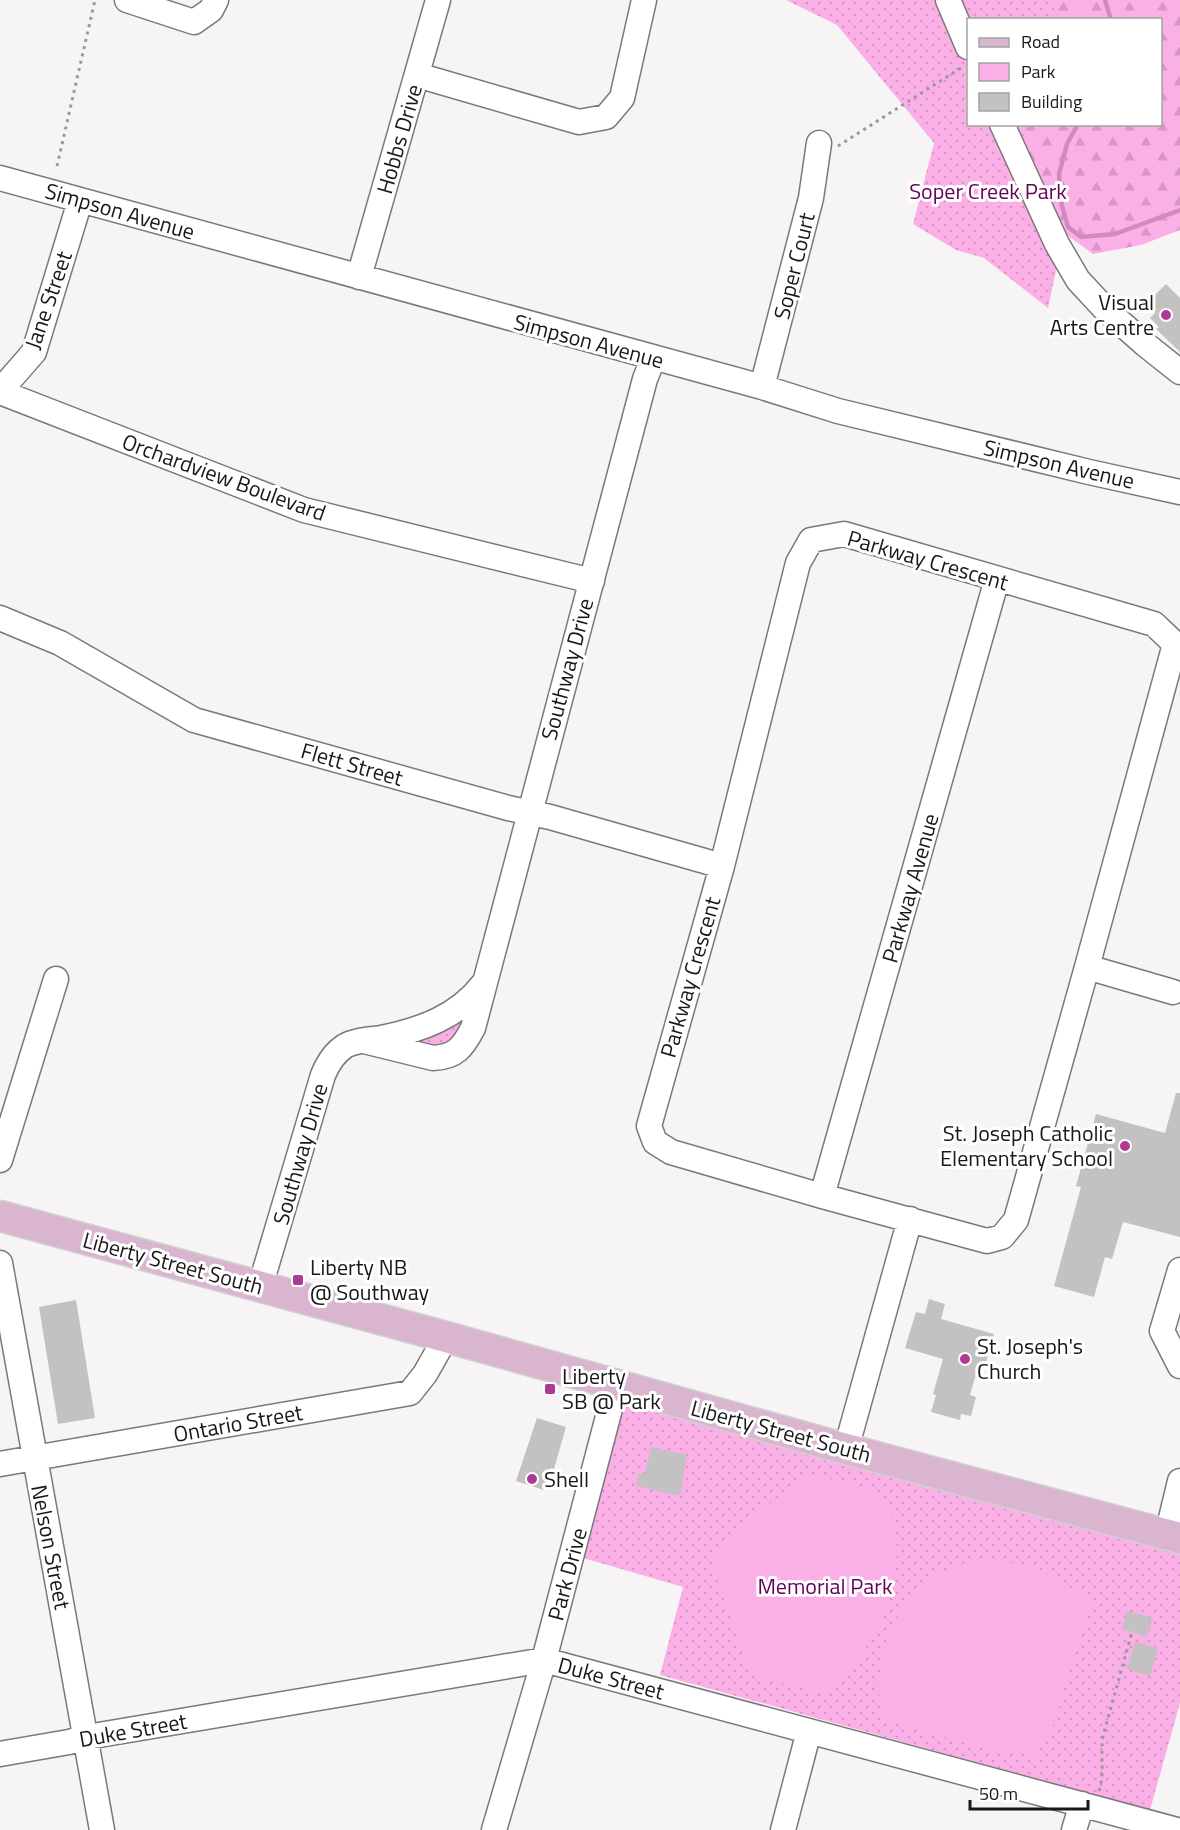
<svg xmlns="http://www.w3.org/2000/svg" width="1180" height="1830" font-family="'Titillium Web',sans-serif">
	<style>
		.green { fill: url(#green-dots) }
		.forest { fill: url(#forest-firs) }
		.pitch { fill: #fab0e6 }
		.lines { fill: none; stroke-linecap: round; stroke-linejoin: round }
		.stream { stroke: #d488c0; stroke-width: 4.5 }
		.building { fill: #c4c1c3 }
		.minor-casing { stroke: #7b787a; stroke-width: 27 }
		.major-casing { stroke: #d1d1d1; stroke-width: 33 }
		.path { stroke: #9a989a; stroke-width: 3; stroke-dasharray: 3 4.5; stroke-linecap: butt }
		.minor { stroke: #fff; stroke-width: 24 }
		.major { stroke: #dab5d0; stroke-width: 30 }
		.poi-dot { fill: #ad3a95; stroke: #fff; stroke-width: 2 }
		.labels { text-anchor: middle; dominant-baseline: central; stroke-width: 6; stroke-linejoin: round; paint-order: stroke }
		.street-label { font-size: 22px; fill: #191819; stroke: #fff }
		.park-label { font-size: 22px; fill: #620453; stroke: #fff }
		.poi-label { font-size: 22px; fill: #191819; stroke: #fff; text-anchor: start }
	</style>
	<defs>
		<pattern id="green-dots" width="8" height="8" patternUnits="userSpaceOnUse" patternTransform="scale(1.5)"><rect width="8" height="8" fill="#fab0e6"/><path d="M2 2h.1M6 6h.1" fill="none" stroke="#d697c5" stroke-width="1.8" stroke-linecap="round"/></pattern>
		<pattern id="forest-firs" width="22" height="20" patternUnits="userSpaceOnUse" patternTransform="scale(1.5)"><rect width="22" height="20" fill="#fab0e6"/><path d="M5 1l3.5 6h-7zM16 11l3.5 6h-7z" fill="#d697c5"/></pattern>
	</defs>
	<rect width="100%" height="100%" fill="#f7f4f6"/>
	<path class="green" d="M786,0H1092L1098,19L968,20V124L1064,125V233L1048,308L984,258L956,250L913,224L934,143L837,25Z
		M459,1019L465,1022L450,1044L436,1047L421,1043L422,1037Z
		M628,1403L1180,1550V1703L1150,1810L660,1675L683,1587L580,1557L620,1412Z"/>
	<path class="forest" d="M1060,0H1180V230L1141,245L1093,254L1064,233L1037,183L1021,125L1160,124V20L1049,19Z"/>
	<path class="pitch" d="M808,1473L881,1493C885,1501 890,1509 893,1518C898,1533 897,1552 896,1568C890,1622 863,1657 826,1694L750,1675L712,1564L716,1549L733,1534L736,1527L748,1516L751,1519Z
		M967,1562C980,1562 996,1561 1010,1563C1040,1567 1067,1584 1091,1601L1053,1726L1040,1740V1755L1034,1759L1022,1751L1000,1753L882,1719L878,1686L883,1649L900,1610L928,1578Z"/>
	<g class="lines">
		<path class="stream" d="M1105,0L1111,20
			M1078,124L1067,144L1059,174L1061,202L1068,227L1081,237L1115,234L1180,210"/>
	</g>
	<path class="building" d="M1166,284L1180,298V352L1156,329L1159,327L1150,318L1155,313L1146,304Z
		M1176,1093H1180V1237L1123,1222L1112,1259L1105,1257L1094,1297L1054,1286L1081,1187L1076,1186L1096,1114L1165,1133Z
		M929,1299L945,1304L941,1319L994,1334L985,1366L979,1364L970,1395L976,1397L971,1416L961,1414L960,1420L931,1412L936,1395L933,1394L943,1359L905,1348L916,1312L925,1314Z
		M76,1300L95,1418L58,1424L39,1307Z
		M537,1418L566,1427L554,1469L551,1468L544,1490L516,1481Z
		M651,1447L687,1455L680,1496L636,1486L639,1473L645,1474Z
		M1127,1611L1153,1618L1147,1637L1122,1629Z
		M1135,1642L1158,1648L1150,1676L1127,1669Z"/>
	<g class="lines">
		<g class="minor-casing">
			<path id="minor" d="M127,0L194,22L211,10L216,0
				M948,0L968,47
				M417,75L579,122L606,117L622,98L644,0
				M1002,124L1057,244L1078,280L1104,308L1146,345L1180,372
				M0,178L762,387L838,411L1089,472L1180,492
				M359,277L438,0
				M762,387L811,198L819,143
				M0,391L34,352L80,201
				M0,392L304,510L592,581
				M844,534L1154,624L1175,644L1087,967L1016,1220L1002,1237L987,1241L822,1196L671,1152L655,1142L649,1126L722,866L798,563L811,540Z
				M0,618L60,643L194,720L508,808L550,817L722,866
				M1087,967L1173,992
				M364,1041L433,1058C456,1057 463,1047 473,1028L645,379L653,359
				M0,1160L56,979
				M822,1196L997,579
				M0,1263L102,1830
				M1180,1270L1162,1331L1180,1366
				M260,1287L323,1075C328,1063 334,1053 345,1046C355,1040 369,1040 381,1038C421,1030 458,1017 484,983
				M846,1449L910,1219
				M0,1464L410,1393L425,1374L446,1337
				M1167,1535L1180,1481
				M0,1754L69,1742L87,1737L544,1660L1177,1830
				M494,1830L544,1660L616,1386
				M783,1830L809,1731
				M1074,1830L1082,1804"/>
		</g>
		<g class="major-casing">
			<path id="major" d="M0,1216L446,1337L846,1449L1180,1538"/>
		</g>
		<path class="path" d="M838,146L964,66
			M57,166L95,0
			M1099,1791C1105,1773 1100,1754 1103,1736L1132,1632"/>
		<use href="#minor" class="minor"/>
		<use href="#major" class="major"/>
	</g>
	<g class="poi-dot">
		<circle cx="1166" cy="315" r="6"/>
		<circle cx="1125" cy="1146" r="6"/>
		<rect x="292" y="1274" width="12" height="12" rx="3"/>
		<circle cx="965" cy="1359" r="6"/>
		<rect x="544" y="1383" width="12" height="12" rx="3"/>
		<circle cx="532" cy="1479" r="6"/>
	</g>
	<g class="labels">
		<g class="street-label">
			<text transform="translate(399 139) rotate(-74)">Hobbs Drive</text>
			<text transform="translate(120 211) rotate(16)">Simpson Avenue</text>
			<text transform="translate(794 266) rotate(-76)">Soper Court</text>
			<text transform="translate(48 300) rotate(-71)">Jane Street</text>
			<text transform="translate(589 341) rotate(15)">Simpson Avenue</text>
			<text transform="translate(1059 464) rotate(13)">Simpson Avenue</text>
			<text transform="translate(224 477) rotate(20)">Orchardview Boulevard</text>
			<text transform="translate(928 560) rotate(16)">Parkway Crescent</text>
			<text transform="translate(567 669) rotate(-75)">Southway Drive</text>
			<text transform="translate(352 764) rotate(16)">Flett Street</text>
			<text transform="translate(910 888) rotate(-74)">Parkway Avenue</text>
			<text transform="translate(690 977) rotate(-74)">Parkway Crescent</text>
			<text transform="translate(300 1154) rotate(-74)">Southway Drive</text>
			<text transform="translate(173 1263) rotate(15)">Liberty Street South</text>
			<text transform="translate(238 1423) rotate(-10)">Ontario Street</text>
			<text transform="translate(781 1431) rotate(15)">Liberty Street South</text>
			<text transform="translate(51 1547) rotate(79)">Nelson Street</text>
			<text transform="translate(567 1574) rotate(-75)">Park Drive</text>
			<text transform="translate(611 1678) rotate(15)">Duke Street</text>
			<text transform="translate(133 1730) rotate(-10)">Duke Street</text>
		</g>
		<g class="park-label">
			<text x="988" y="191">Soper Creek Park</text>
			<text x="825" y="1586">Memorial Park</text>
		</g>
		<g class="poi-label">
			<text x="1154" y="302" text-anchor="end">Visual<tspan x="1154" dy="25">Arts Centre</tspan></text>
			<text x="1113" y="1133" text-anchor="end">St. Joseph Catholic<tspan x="1113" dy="25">Elementary School</tspan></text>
			<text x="310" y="1267">Liberty NB<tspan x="310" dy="25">@ Southway</tspan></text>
			<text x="977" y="1346">St. Joseph's<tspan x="977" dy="25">Church</tspan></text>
			<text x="562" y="1376">Liberty<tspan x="562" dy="25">SB @ Park</tspan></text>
			<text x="544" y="1479">Shell</text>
		</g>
	</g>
	<rect x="967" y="18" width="195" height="108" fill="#ffffff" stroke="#a3a3a3" stroke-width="1.5"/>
	<rect x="979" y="38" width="30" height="9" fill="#dab5d0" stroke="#a3a3a3" stroke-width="1.5"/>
	<text x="1021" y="48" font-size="18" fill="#191819">Road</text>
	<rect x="979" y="63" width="30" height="18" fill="#fab0e6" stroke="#a3a3a3" stroke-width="1.5"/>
	<text x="1021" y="78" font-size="18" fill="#191819">Park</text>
	<rect x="979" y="93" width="30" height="18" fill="#c4c1c3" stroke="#a3a3a3" stroke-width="1.5"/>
	<text x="1021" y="108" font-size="18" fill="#191819">Building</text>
	<path d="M970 1800v9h118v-9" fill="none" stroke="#191819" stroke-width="3"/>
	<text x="979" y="1800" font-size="18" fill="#191819" stroke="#ffffff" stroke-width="4.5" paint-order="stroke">50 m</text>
</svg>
